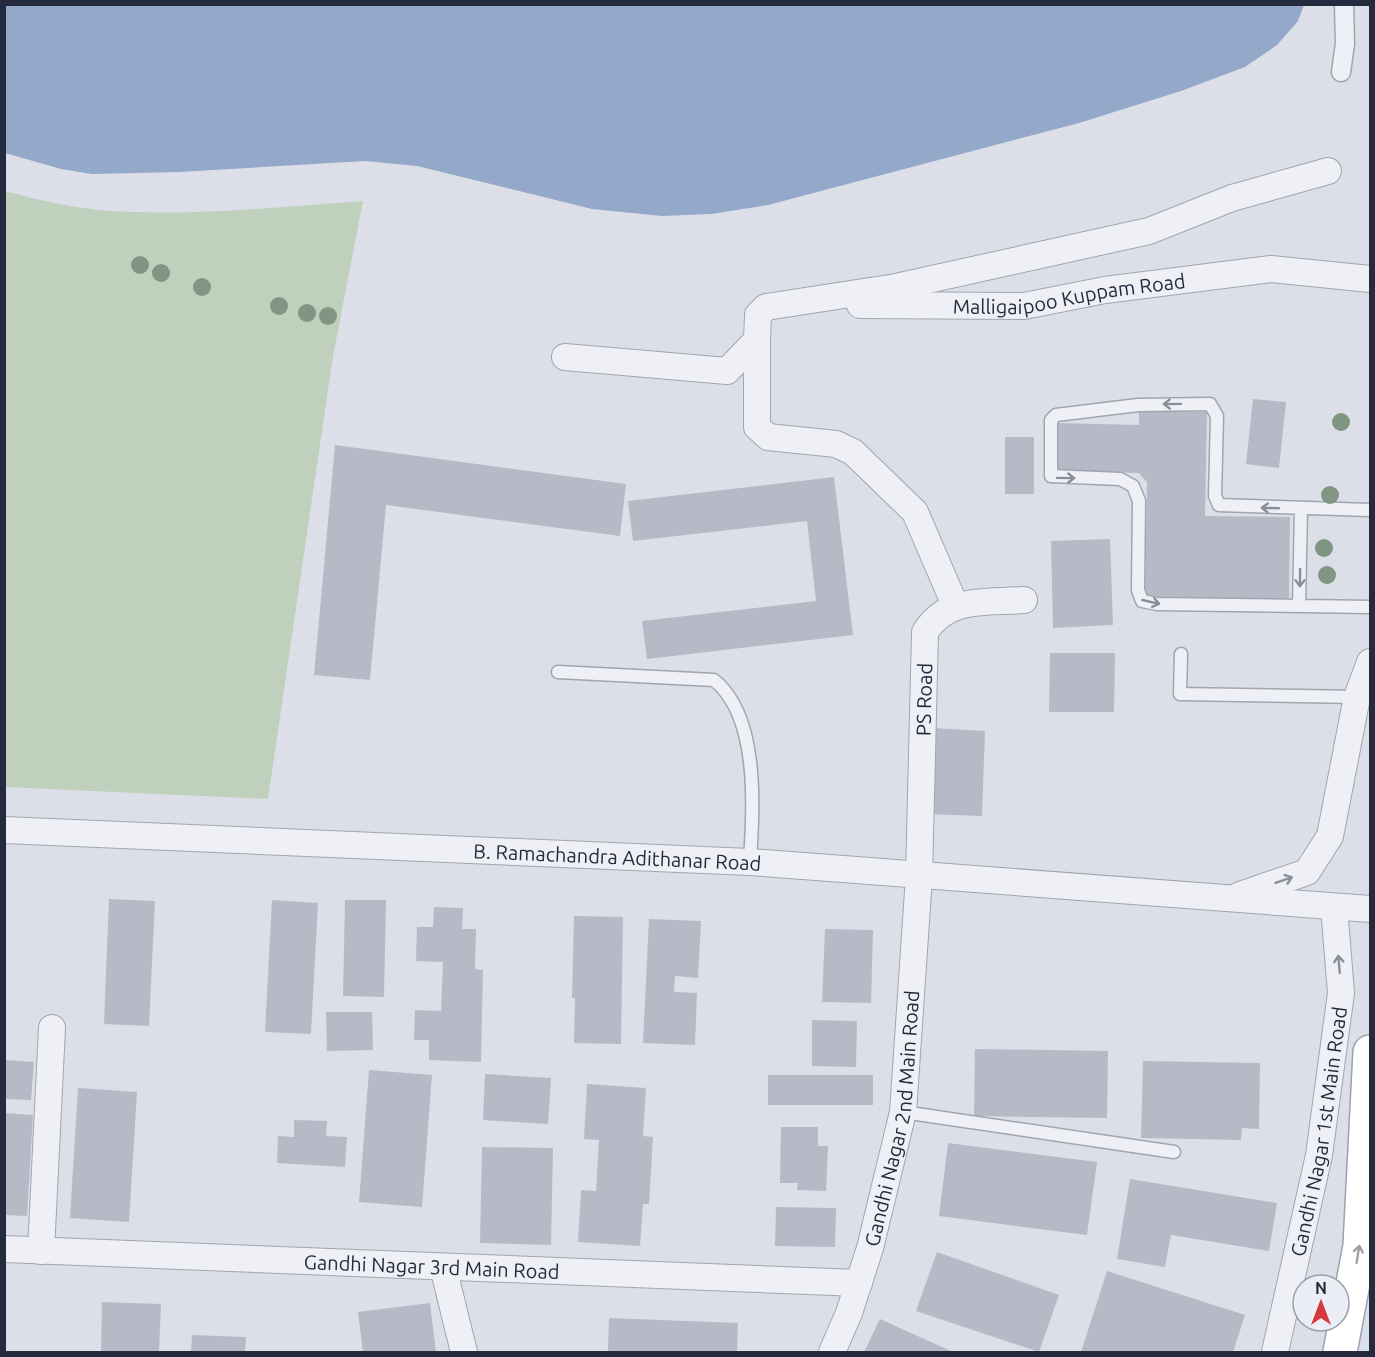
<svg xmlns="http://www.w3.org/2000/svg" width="1375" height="1357" font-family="Ubuntu,sans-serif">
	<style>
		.green { fill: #bfd1bc }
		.water { fill: #94a8ca }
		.building { fill: #b6bac7 }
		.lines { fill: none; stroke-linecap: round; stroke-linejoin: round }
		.service-casing { stroke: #a1a5b1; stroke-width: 15 }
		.pedestrian-casing { stroke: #a1a5b1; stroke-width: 21 }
		.minor-casing { stroke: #a1a5b1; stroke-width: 28 }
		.primary-casing { stroke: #9ba2b3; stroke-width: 36 }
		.service { stroke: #eff0f5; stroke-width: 12 }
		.pedestrian { stroke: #eff0f5; stroke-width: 18 }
		.minor { stroke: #eff0f5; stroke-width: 26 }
		.primary { stroke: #fff; stroke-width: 33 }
		.tree { fill: #809683 }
		.oneway { stroke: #8a8e9a }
		.oneway2 { stroke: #9da0a8 }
		.labels { text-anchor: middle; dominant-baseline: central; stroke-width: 4.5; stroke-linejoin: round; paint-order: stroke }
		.street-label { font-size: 20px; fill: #252b3e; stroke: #ebeef5 }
	</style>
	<rect width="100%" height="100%" fill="#dcdfe7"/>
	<path class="green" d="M4,191C40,200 76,209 112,211C196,216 280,207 363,201L333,356L268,799L5,787Z"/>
	<path class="water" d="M5,4H1304V5L1298,21L1277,45L1245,67L1181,91L1079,123L768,205L711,214L662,216L592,209L417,166L365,161L179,172L92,174L61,169L5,153Z"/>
	<path class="building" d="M1253,399L1286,402L1279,468L1246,464Z
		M1139,411L1207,412L1205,516L1290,517L1289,599L1145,597L1147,482L1139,473L1057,471L1058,423L1139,425Z
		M1005,437H1034V494H1005Z
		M335,445L626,484L620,536L386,505L370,680L314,675Z
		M834,477L853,635L647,659L642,621L816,601L807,521L633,541L628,501Z
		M1110,539L1113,625L1053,628L1051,541Z
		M1050,653H1115L1114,712H1049Z
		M932,728L985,731L982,816L928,814Z
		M109,899L155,901L149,1026L104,1024Z
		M272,900L318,903L311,1034L265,1032Z
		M345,900H386L384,997L343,996Z
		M434,907L463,908L462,929H476L475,969L483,970L481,1062L429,1060V1040H414L415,1010L441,1011L443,962L416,961L417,927H433Z
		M574,916L623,917L621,1044L574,1043L575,998H572Z
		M649,919L701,921L698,978L675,976L674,992L697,993L695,1045L643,1043Z
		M825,929L873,930L871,1003L822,1002Z
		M326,1012H372L373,1050L327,1051Z
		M812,1020L857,1021L856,1067L812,1066Z
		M975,1049L1108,1051L1107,1118L974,1116Z
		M4,1060L34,1062L31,1100L4,1099Z
		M1143,1061L1260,1063L1259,1129L1242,1128L1241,1140L1141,1138Z
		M369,1070L432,1075L422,1207L359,1202Z
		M485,1074L551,1078L548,1124L483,1120Z
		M768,1075H873V1105H768Z
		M587,1084L646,1088L643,1136L653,1137L649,1204H643L640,1246L578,1242L581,1190L596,1191L599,1140L584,1139Z
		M78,1088L137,1092L129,1222L70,1218Z
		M4,1113L33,1115L27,1216L4,1215Z
		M294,1120L327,1121L326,1136L347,1137L345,1167L277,1163L278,1136L294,1137Z
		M781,1127H818V1146H828L826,1191L797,1190L798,1183H780Z
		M948,1143L1097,1162L1087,1235L939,1216Z
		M482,1147L553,1148L551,1245L480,1243Z
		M1130,1179L1277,1203L1269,1251L1171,1235L1165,1267L1117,1259Z
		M776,1207L836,1208L835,1247L775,1246Z
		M937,1252L1059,1295L1039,1352L916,1311Z
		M1107,1271L1245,1315L1233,1352H1081Z
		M102,1302L161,1304L159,1352H101Z
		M430,1303L436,1352H363L358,1312Z
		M609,1318L738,1323L737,1352H608Z
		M880,1319L953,1352H864Z
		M192,1335L246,1337L245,1352H191Z"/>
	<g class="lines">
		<g class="service-casing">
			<path id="service" d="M1370,510L1219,505L1215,496L1217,416L1210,404L1138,405L1056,415L1051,420V476L1120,479L1133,486L1139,501L1138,590L1142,601L1157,604L1370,607
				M1299,606L1301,509
				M1181,654L1180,694L1357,697
				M558,672L714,680C760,717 753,809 750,862
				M903,1112L1174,1152"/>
		</g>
		<g class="pedestrian-casing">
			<path id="pedestrian" d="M1341,72L1345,44L1344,4"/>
		</g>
		<g class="minor-casing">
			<g id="minor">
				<path id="s1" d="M860,305L1024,306L1105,290L1271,269L1370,279"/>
				<path d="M757,340V427L768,437L836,444L853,452L915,512L955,605"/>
				<path d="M565,357L727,371L757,340L758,315L766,307L896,287L1149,231L1232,198L1328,171"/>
				<path id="s2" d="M4,830L750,862L1370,909"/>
				<path d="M1240,895L1307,872L1330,836L1357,697L1370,662"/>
				<path id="s3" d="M4,1249L859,1283"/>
				<path d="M41,1251L52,1028"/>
				<path d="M443,1267L464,1352"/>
				<path id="s4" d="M832,1352L849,1313L870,1248L903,1112L919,877L925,632C948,596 986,603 1024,600"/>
				<path id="s5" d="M1275,1352L1319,1155L1341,993L1334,907"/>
			</g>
		</g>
		<g class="primary-casing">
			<path id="primary" d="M1340,1352L1360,1246L1370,1052"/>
		</g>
		<use href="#service" class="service"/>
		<use href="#pedestrian" class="pedestrian"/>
		<use href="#minor" class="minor"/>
		<use href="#primary" class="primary"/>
	</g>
	<g class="tree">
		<circle cx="140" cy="265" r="9"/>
		<circle cx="161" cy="273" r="9"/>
		<circle cx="202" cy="287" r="9"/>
		<circle cx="279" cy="306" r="9"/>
		<circle cx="307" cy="313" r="9"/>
		<circle cx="328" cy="316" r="9"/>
		<circle cx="1341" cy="422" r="9"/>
		<circle cx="1330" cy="495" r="9"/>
		<circle cx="1324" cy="548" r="9"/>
		<circle cx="1327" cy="575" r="9"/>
	</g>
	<defs><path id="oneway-shaft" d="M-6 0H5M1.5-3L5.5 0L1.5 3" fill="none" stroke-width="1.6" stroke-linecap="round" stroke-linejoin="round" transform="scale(1.5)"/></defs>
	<g class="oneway">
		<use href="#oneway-shaft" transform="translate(1172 404) rotate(179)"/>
		<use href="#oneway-shaft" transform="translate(1066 478) rotate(1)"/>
		<use href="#oneway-shaft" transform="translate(1270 508) rotate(-178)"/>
		<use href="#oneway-shaft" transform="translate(1300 578) rotate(91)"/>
		<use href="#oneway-shaft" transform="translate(1151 602) rotate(13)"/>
		<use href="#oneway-shaft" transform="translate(1284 880) rotate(-19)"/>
		<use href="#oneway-shaft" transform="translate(1339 964) rotate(-95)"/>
	</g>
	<use class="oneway2" href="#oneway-shaft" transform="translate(1358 1254) rotate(-81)"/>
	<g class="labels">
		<g class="street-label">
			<text stroke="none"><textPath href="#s1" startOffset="210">Malligaipoo Kuppam Road</textPath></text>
			<text stroke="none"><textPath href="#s4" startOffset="664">PS Road</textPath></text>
			<text stroke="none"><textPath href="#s2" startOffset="614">B. Ramachandra Adithanar Road</textPath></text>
			<text stroke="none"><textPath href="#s4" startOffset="243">Gandhi Nagar 2nd Main Road</textPath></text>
			<text stroke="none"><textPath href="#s5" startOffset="225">Gandhi Nagar 1st Main Road</textPath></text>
			<text stroke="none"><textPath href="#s3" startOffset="428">Gandhi Nagar 3rd Main Road</textPath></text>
		</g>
	</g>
	<rect width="1375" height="1357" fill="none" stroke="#252b3e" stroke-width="12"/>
	<g transform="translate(1321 1303)"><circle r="28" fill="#ebeef5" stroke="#9ca0ac" stroke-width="1.5"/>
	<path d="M0-4.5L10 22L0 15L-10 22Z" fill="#d5383d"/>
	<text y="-9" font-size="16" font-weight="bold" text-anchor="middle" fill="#252b3e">N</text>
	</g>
</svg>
